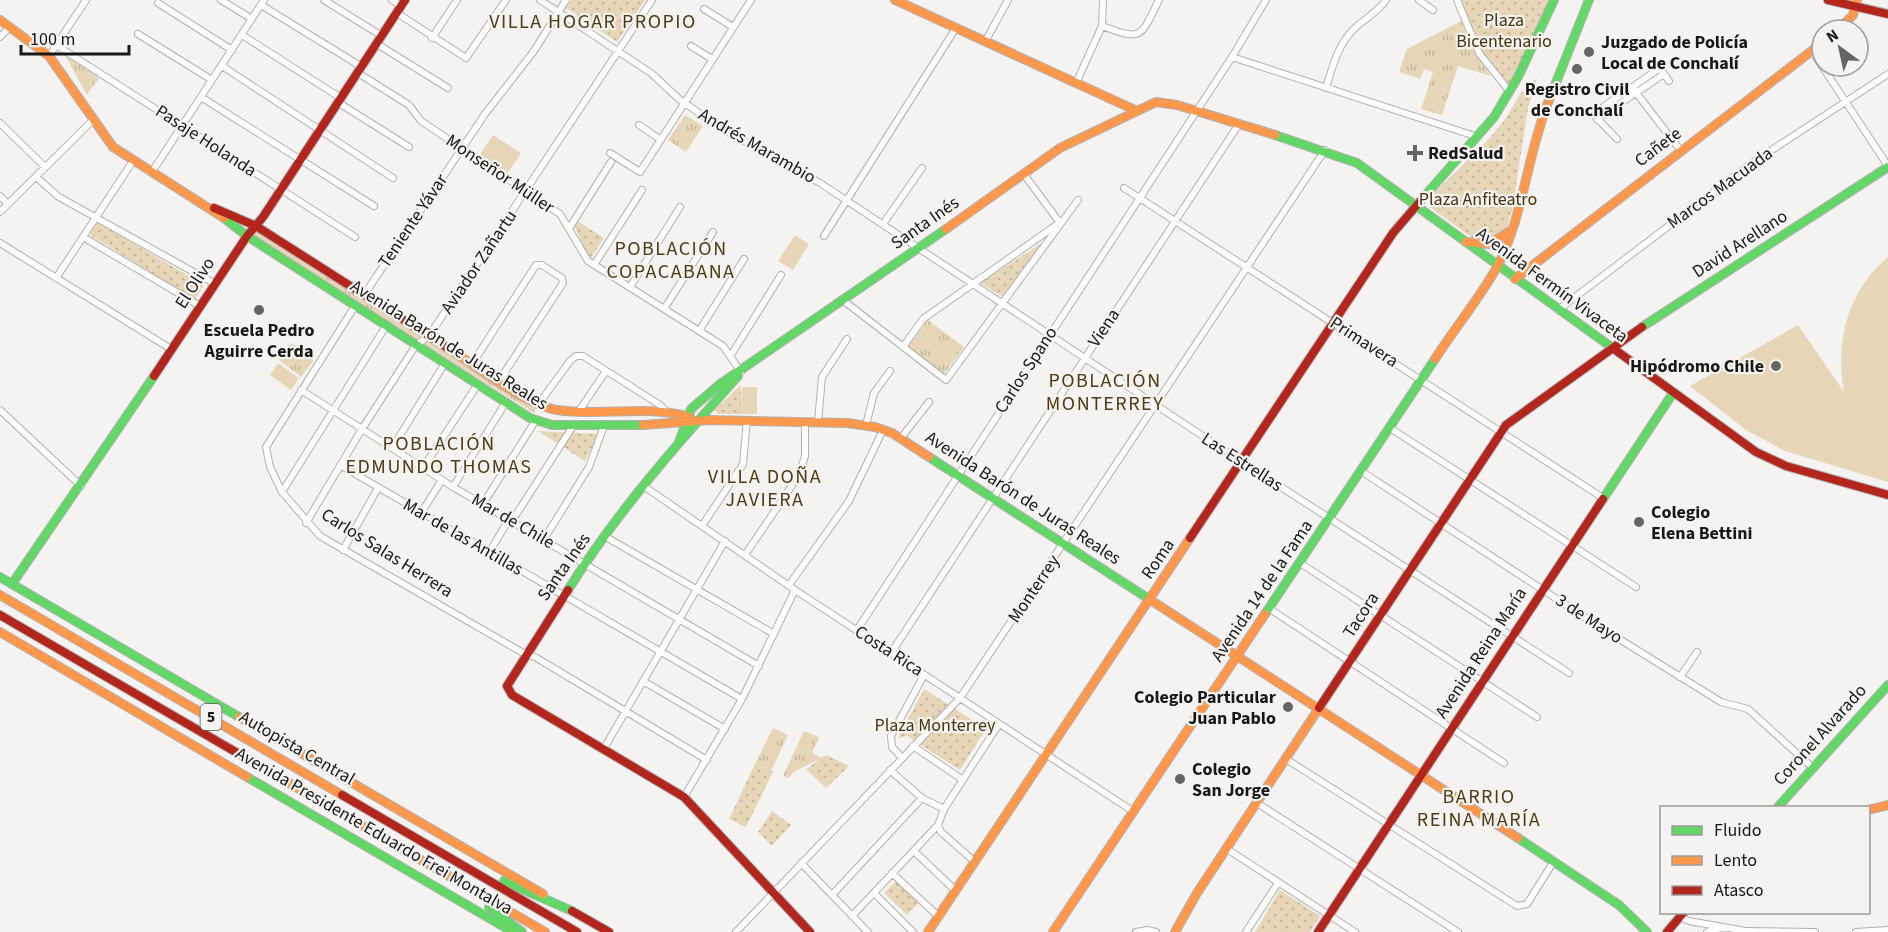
<svg xmlns="http://www.w3.org/2000/svg" width="1888" height="932" font-family="'Source Sans 3',sans-serif">
	<style>
		.grass { fill: url(#grass-tufts) }
		.park { fill: url(#park-dots) }
		.garden { fill: #e6d5b6 }
		.lines { fill: none; stroke-linecap: round; stroke-linejoin: round }
		.street-casing { stroke: #b2b1b0; stroke-width: 8 }
		.fast-casing { stroke: #b2b1b0; stroke-width: 10 }
		.slow-casing { stroke: #b2b1b0; stroke-width: 10 }
		.jam-casing { stroke: #b2b1b0; stroke-width: 10 }
		.street { stroke: #fdfdfd; stroke-width: 6 }
		.fast { stroke: #63d668; stroke-width: 8 }
		.slow { stroke: #ff974d; stroke-width: 8 }
		.jam { stroke: #b3261e; stroke-width: 8 }
		.poi-dot { fill: #656564; stroke: #f5f3f1; stroke-width: 2 }
		.labels { text-anchor: middle; dominant-baseline: central; stroke-width: 4.5; stroke-linejoin: round; paint-order: stroke }
		.shield { fill: #f5f3f1; stroke: #5a5a58; stroke-width: 1.5 }
		.shield-label { font-size: 16px; font-weight: bold; fill: #181817 }
		.park-label { font-size: 18px; fill: #47340e; stroke: #f5f3f1 }
		.poi-label { font-size: 18px; font-weight: bold; fill: #181817; stroke: #f5f3f1; text-anchor: start }
		.street-label { font-size: 18px; fill: #181817; stroke: #f5f3f1 }
		.neighbourhood-label { font-size: 20px; letter-spacing: 1.5px; fill: #4e3b15; stroke: #f5f3f1 }
	</style>
	<defs>
		<pattern id="grass-tufts" width="24" height="20" patternUnits="userSpaceOnUse" patternTransform="scale(1.5)"><rect width="24" height="20" fill="#e6d5b6"/><path d="M3 7l-1-3M5 7V3M7 7l1-3M15 17l-1-3M17 17v-4M19 17l1-3" fill="none" stroke="#c5b69c"/></pattern>
		<pattern id="park-dots" width="8" height="8" patternUnits="userSpaceOnUse" patternTransform="scale(1.5)"><rect width="8" height="8" fill="#e6d5b6"/><path d="M2 2h.1M6 6h.1" fill="none" stroke="#c5b69c" stroke-width="1.8" stroke-linecap="round"/></pattern>
	</defs>
	<rect width="100%" height="100%" fill="#f4f3f2"/>
	<path class="grass" d="M1461,21L1474,52L1491,76L1458,66L1442,115L1421,109L1433,72L1424,69L1420,79L1399,72L1407,49Z
		M63,52L99,78L87,95Z
		M685,115L703,126L686,152L668,140Z
		M257,231L536,408L534,413L253,237Z
		M928,320L964,347L943,375L907,348Z
		M292,343L314,360L301,377L279,360Z
		M773,728L788,735L771,771L755,764Z
		M804,731L819,737L812,753L822,758L795,771L788,778L783,776Z"/>
	<path class="park" d="M571,0H645L617,42L566,8Z
		M1461,0H1550L1510,85L1479,48Z
		M1537,79L1528,108L1512,211L1506,230L1496,239L1475,240L1430,207L1428,199C1453,173 1481,150 1503,122C1514,108 1521,85 1537,79Z
		M577,221L604,238L591,258L587,256L575,227Z
		M97,222L204,285L195,300L90,235Z
		M1045,241L1005,298L980,283Z
		M741,385V414H718L714,410Z
		M538,431L599,434L585,461Z
		M924,689L986,729L960,770L907,736L898,738Z
		M826,755L849,766L826,788L806,769Z
		M755,764L773,772L746,827L729,819Z
		M772,811L791,825L772,846L758,832Z
		M897,880L920,901L907,915L884,893Z
		M1280,890L1320,916L1310,932H1255Z"/>
	<path class="garden" d="M493,135L521,153L507,174L479,156Z
		M795,235L809,244L793,270L778,261Z
		M1888,257V482L1785,451L1746,430L1690,386L1798,325L1844,392C1835,342 1847,292 1888,257Z
		M278,363L299,378L291,390L270,375Z
		M742,387H757V414H741Z"/>
	<g class="lines">
		<g class="street-casing">
			<path id="street" d="M221,0L252,19
				M324,0L382,36
				M392,0L401,6
				M540,0L651,73L679,99L719,127L820,183L1233,456L1569,673
				M1419,0L1433,10
				M1457,0L1479,53L1510,92
				M158,3L232,50
				M261,5L362,67
				M704,9L733,27
				M397,13L466,58L506,0
				M1102,26C1143,41 1140,38 1159,0
				M138,34L212,80
				M242,35L341,98
				M0,37L10,27
				M432,38L457,0
				M985,42L1008,0
				M377,44L448,88
				M56,45L355,237
				M691,46L712,59
				M1812,51L1822,66
				M49,56L86,0
				M1232,57L1478,137
				M222,66L393,178
				M1822,66L1888,166
				M358,73L409,105L421,121L560,214L588,261L723,346L741,372
				M1076,83L1102,26L1103,0
				M1326,88C1332,68 1338,44 1354,29C1365,18 1377,13 1386,0
				M1634,90L1681,151
				M201,97L374,206
				M339,103L409,147
				M1597,119L1664,74
				M0,123L45,167
				M639,125L661,140
				M1617,139L1593,114L1660,68L1669,81
				M610,153L640,172L751,0
				M152,172L264,0
				M1023,173L1060,223
				M36,177L59,197L215,284
				M1124,188L1603,498
				M0,196L8,204
				M0,212L93,120
				M883,224L922,168
				M570,227L611,162
				M824,236L956,28
				M83,237L200,306
				M0,243L171,349
				M594,265L642,190
				M56,278L133,161
				M630,287L680,207
				M364,295L485,114L534,51L566,0
				M844,301L946,380L1078,200
				M355,306L266,447L270,467L282,492L320,536L525,654L535,657L707,760
				M664,309L713,232
				M1558,310L1749,165L1888,74
				M699,331L744,259
				M903,347L923,319L1055,226
				M731,355L781,275
				M472,364L536,265H542L562,278L563,283L499,381
				M301,390L453,487L759,666
				M538,405L570,361L576,356H583L660,405L667,412
				M0,410L81,486
				M579,411L606,371
				M818,422L822,377L847,339
				M866,425L874,393L890,371
				M1390,428L1636,587
				M901,438L929,402
				M392,448L445,363
				M340,465L742,699
				M423,468L478,384
				M1361,471L1595,624L1721,702L1748,709L1813,768
				M453,487L506,402
				M645,487L795,590L1134,812
				M282,492L386,326
				M483,504L536,420
				M421,513L442,480
				M512,521L573,426
				M306,523L362,429L416,345L429,336L652,0
				M702,526L743,464L747,420
				M606,537L774,634
				M544,539L589,467L604,426
				M343,550L378,488
				M489,553L509,519
				M745,555L799,475L805,456V422
				M1300,563L1537,717
				M789,585L849,501L883,430
				M1270,609L1504,763
				M857,630L1232,57L1266,0
				M891,653L1239,124
				M1680,677L1697,652
				M643,681L725,729
				M913,746L963,780
				M603,750L725,541
				M902,758L892,747L891,736L924,675
				M1286,759L1517,906L1527,904L1554,861
				M890,770L922,798L944,809
				M684,797L742,699L795,590
				M1257,803L1458,932
				M1227,849L1355,932
				M914,851L956,891
				M975,862L941,832L938,825L944,809L999,724
				M801,863L868,932
				M892,873L939,917
				M874,893L913,932
				M832,895L922,798
				M852,916L938,825
				M1680,917L1689,921L1751,932
				M1748,931L1815,932
				M736,932L960,698L1325,150
				M1136,932L1147,930L1156,932
				M1246,932L1278,883
				M1707,932L1721,928
				M1856,932L1888,930"/>
		</g>
		<g class="fast-casing">
			<path id="fast" d="M1549,100L1589,0
				M1275,135L1357,163L1614,349
				M1423,198L1494,117L1518,77L1554,0
				M224,218L247,236L530,418L552,425H643
				M1642,327L1888,167
				M679,442L691,409L720,384L946,229
				M929,457L1149,599
				M1603,499L1673,393
				M0,577L239,717
				M12,584L154,376
				M568,590C616,513 678,443 738,376
				M1265,614L1435,359
				M247,777L513,932
				M1777,808L1888,685
				M1518,838L1619,905L1647,932
				M504,881L572,911
				M489,907L522,932"/>
		</g>
		<g class="slow-casing">
			<path id="slow" d="M895,0L1135,110
				M0,20L49,56L113,147L224,218
				M1838,30L1853,15L1857,0
				M946,229L1060,148L1156,102L1177,105L1275,135
				M1466,242L1489,244L1512,230
				M1515,279L1822,43
				M449,349C478,367 526,405 557,410C602,417 646,404 690,417
				M1435,359C1455,328 1479,299 1497,267C1524,215 1527,154 1549,100
				M643,425L710,420L847,423L875,427L892,433L929,457
				M0,595L342,795
				M1149,599L1518,838
				M0,632L247,777
				M239,717L543,894
				M258,765L545,932
				M1868,810L1888,805
				M928,932L1190,538
				M1053,932L1265,614
				M1175,932L1197,893L1319,708"/>
		</g>
		<g class="jam-casing">
			<path id="jam" d="M1828,0L1888,14
				M214,208L256,226L449,349
				M1614,349L1756,452L1786,466L1888,495
				M154,376L247,236L263,217L405,0
				M1190,538L1393,233L1423,198
				M568,590L507,686L512,695L684,797L810,932
				M0,615L258,765
				M1319,708L1506,425L1642,327
				M342,795L577,932
				M572,911L609,932
				M1318,932L1603,499
				M1667,932L1684,912"/>
		</g>
		<use href="#street" class="street"/>
		<use href="#fast" class="fast"/>
		<use href="#slow" class="slow"/>
		<use href="#jam" class="jam"/>
	</g>
	<g class="poi-dot">
		<circle cx="1589" cy="52" r="6"/>
		<circle cx="1577" cy="69" r="6"/>
		<path d="M1412 144h6v6h6v6h-6v6h-6v-6h-6v-6h6z"/>
		<circle cx="259" cy="310" r="6"/>
		<circle cx="1776" cy="366" r="6"/>
		<circle cx="1639" cy="522" r="6"/>
		<circle cx="1288" cy="707" r="6"/>
		<circle cx="1180" cy="779" r="6"/>
	</g>
	<g class="labels">
		<rect class="shield" x="200.5" y="704" width="21" height="26" rx="4.5"/>
		<g class="shield-label">
			<text x="211" y="717">5</text>
		</g>
		<g class="park-label">
			<text x="1504" y="20">Plaza<tspan x="1504" dy="21">Bicentenario</tspan></text>
			<text x="1478" y="199">Plaza Anfiteatro</text>
			<text x="935" y="725">Plaza Monterrey</text>
		</g>
		<g class="poi-label">
			<text x="1601" y="42">Juzgado de Policía<tspan x="1601" dy="21">Local de Conchalí</tspan></text>
			<text x="1577" y="89" text-anchor="middle">Registro Civil<tspan x="1577" dy="21">de Conchalí</tspan></text>
			<text x="1428" y="153">RedSalud</text>
			<text x="259" y="330" text-anchor="middle">Escuela Pedro<tspan x="259" dy="21">Aguirre Cerda</tspan></text>
			<text x="1764" y="366" text-anchor="end">Hipódromo Chile</text>
			<text x="1651" y="512">Colegio<tspan x="1651" dy="21">Elena Bettini</tspan></text>
			<text x="1276" y="697" text-anchor="end">Colegio Particular<tspan x="1276" dy="21">Juan Pablo</tspan></text>
			<text x="1192" y="769">Colegio<tspan x="1192" dy="21">San Jorge</tspan></text>
		</g>
		<g class="street-label">
			<text transform="translate(206 141) rotate(33)">Pasaje Holanda</text>
			<text transform="translate(757 146) rotate(30)">Andrés Marambio</text>
			<text transform="translate(1658 147) rotate(-37)">Cañete</text>
			<text transform="translate(500 174) rotate(34)">Monseñor Müller</text>
			<text transform="translate(1720 188) rotate(-36)">Marcos Macuada</text>
			<text transform="translate(413 221) rotate(-56)">Teniente Yávar</text>
			<text transform="translate(925 223) rotate(-35)">Santa Inés</text>
			<text transform="translate(1740 244) rotate(-33)">David Arellano</text>
			<text transform="translate(479 262) rotate(-56)">Aviador Zañartu</text>
			<text transform="translate(195 283) rotate(-57)">El Olivo</text>
			<text transform="translate(1552 285) rotate(36)">Avenida Fermín Vivaceta</text>
			<text transform="translate(1104 328) rotate(-56)">Viena</text>
			<text transform="translate(1364 342) rotate(33)">Primavera</text>
			<text transform="translate(449 345) rotate(32)">Avenida Barón de Juras Reales</text>
			<text transform="translate(1026 370) rotate(-57)">Carlos Spano</text>
			<text transform="translate(1242 462) rotate(33)">Las Estrellas</text>
			<text transform="translate(1023 498) rotate(33)">Avenida Barón de Juras Reales</text>
			<text transform="translate(513 521) rotate(30)">Mar de Chile</text>
			<text transform="translate(463 537) rotate(30)">Mar de las Antillas</text>
			<text transform="translate(387 553) rotate(32)">Carlos Salas Herrera</text>
			<text transform="translate(1158 559) rotate(-56)">Roma</text>
			<text transform="translate(564 567) rotate(-55)">Santa Inés</text>
			<text transform="translate(1034 589) rotate(-56)">Monterrey</text>
			<text transform="translate(1262 591) rotate(-56)">Avenida 14 de la Fama</text>
			<text transform="translate(1361 615) rotate(-57)">Tacora</text>
			<text transform="translate(1589 619) rotate(33)">3 de Mayo</text>
			<text transform="translate(889 651) rotate(33)">Costa Rica</text>
			<text transform="translate(1481 653) rotate(-57)">Avenida Reina María</text>
			<text transform="translate(1820 735) rotate(-48)">Coronel Alvarado</text>
			<text transform="translate(297 748) rotate(30)">Autopista Central</text>
			<text transform="translate(374 831) rotate(30)">Avenida Presidente Eduardo Frei Montalva</text>
		</g>
		<g class="neighbourhood-label">
			<text x="593" y="22">VILLA HOGAR PROPIO</text>
			<text x="671" y="249">POBLACIÓN<tspan x="671" dy="23">COPACABANA</tspan></text>
			<text x="1105" y="381">POBLACIÓN<tspan x="1105" dy="23">MONTERREY</tspan></text>
			<text x="439" y="444">POBLACIÓN<tspan x="439" dy="23">EDMUNDO THOMAS</tspan></text>
			<text x="765" y="477">VILLA DOÑA<tspan x="765" dy="23">JAVIERA</tspan></text>
			<text x="1479" y="797">BARRIO<tspan x="1479" dy="23">REINA MARÍA</tspan></text>
		</g>
	</g>
	<rect x="1660" y="806" width="210" height="108" fill="#f5f3f1" stroke="#9d9b9a" stroke-width="1.5"/>
	<rect x="1672" y="826" width="30" height="9" fill="#63d668" stroke="#9d9b9a" stroke-width="1.5"/>
	<text x="1714" y="836" font-size="18" fill="#181817">Fluido</text>
	<rect x="1672" y="856" width="30" height="9" fill="#ff974d" stroke="#9d9b9a" stroke-width="1.5"/>
	<text x="1714" y="866" font-size="18" fill="#181817">Lento</text>
	<rect x="1672" y="886" width="30" height="9" fill="#b3261e" stroke="#9d9b9a" stroke-width="1.5"/>
	<text x="1714" y="896" font-size="18" fill="#181817">Atasco</text>
	<g transform="translate(1840 48) rotate(327)"><circle r="28" fill="#f5f3f1" stroke="#9d9b9a" stroke-width="1.5"/>
	<path d="M0-4.5L10 22L0 15L-10 22Z" fill="#656564"/>
	<text y="-9" font-size="16" font-weight="bold" text-anchor="middle" fill="#181817">N</text>
	</g>
	<path d="M21 45v9h108v-9" fill="none" stroke="#181817" stroke-width="3"/>
	<text x="30" y="45" font-size="18" fill="#181817" stroke="#f5f3f1" stroke-width="4.5" paint-order="stroke">100 m</text>
</svg>
